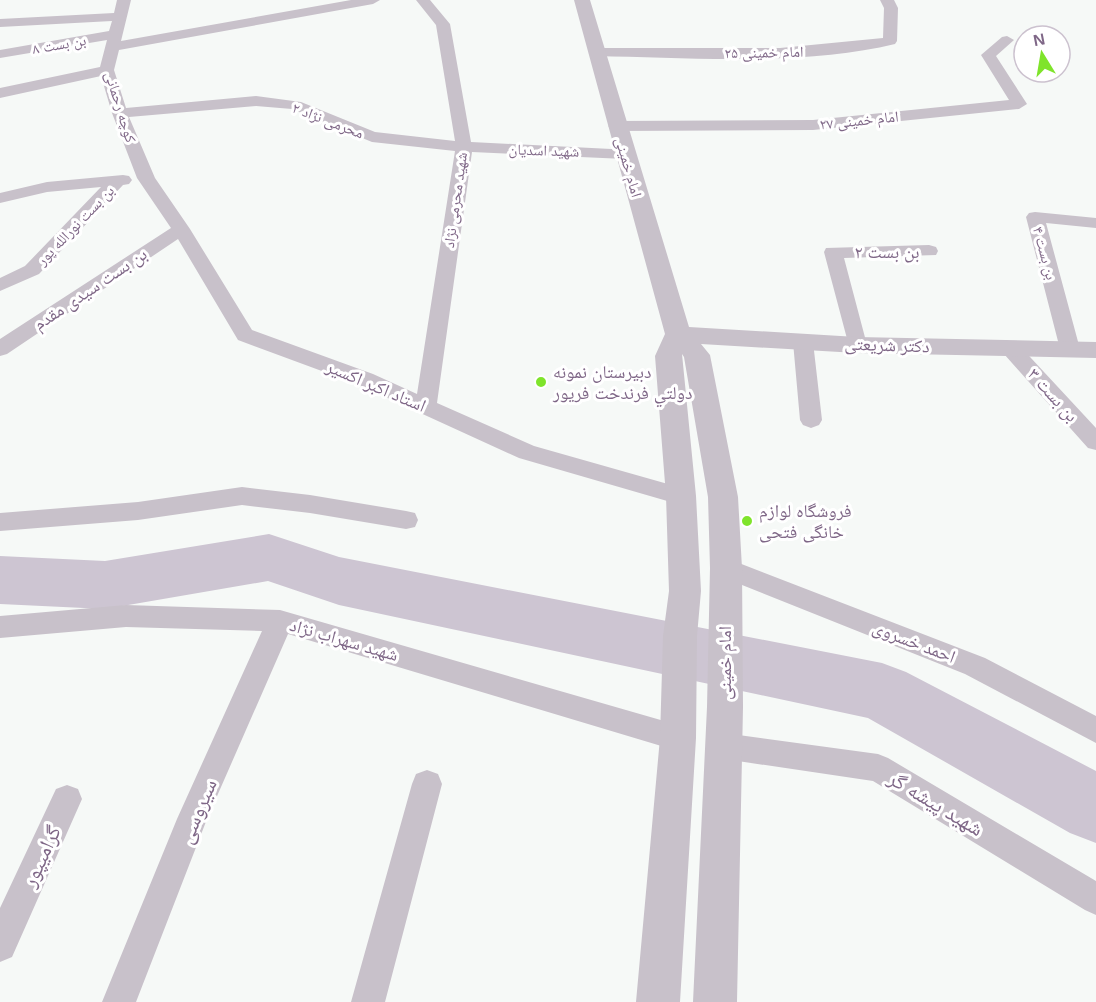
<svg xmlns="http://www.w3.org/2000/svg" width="1096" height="1002" font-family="Helvetica,'Noto Naskh Arabic',sans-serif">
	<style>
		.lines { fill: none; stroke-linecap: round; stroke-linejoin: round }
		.river { fill: #cdc5d2; fill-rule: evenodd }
		.minor { fill: #c8c1ca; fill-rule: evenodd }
		.tertiary { fill: #c8c1ca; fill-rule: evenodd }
		.poi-dot { fill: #7fe42b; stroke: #fff; stroke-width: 2 }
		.labels { text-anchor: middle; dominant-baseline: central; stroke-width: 6; stroke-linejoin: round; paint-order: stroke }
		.far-street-label { font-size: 15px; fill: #7f6787; stroke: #fff }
		.street-label { font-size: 18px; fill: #7f6787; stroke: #fff }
		.poi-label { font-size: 18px; fill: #7f6787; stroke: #fff; text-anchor: start }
		.near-street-label { font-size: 21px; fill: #7f6787; stroke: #fff }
	</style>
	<rect width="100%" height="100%" fill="#f6f9f7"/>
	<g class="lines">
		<path class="river" d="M269,534L339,557L882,663L906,672L1096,771V843L1070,833L868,718L339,605L268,581L105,609L0,604V556L105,561Z"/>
		<path class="minor" d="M117,0H131L121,41L351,0H380L373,4L119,50L114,70L126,108L256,96L301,102L375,132L455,141L436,25L416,0H430L450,24L471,142L631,150L633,154L631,158L625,159L472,152L437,403L534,446L689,490L693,496L689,502L681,505L519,458L357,384L238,340L178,239L7,354L0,356V339L171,228L137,178L112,113L101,76L0,98V88L100,67L107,40L0,58V50L109,31L112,21L0,27V19L114,13ZM256,106L292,109L372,142L455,151L417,394L373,374L252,330L190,229L155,178L129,117Z
			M880,0H894L898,8L897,41L895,44C805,66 689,58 596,56L589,52L596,48H780L883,38L884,8Z
			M1007,36L1014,40L996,56L1027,104L1019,109L813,130L616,131L608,126L616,121L813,120L1009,100L981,55L1002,37Z
			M123,175L129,176L132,180L129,184L123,185L39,274L0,291V278L25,266L101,187L47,192L0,203V193L47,182Z
			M1035,212L1096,218V228L1046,223L1080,349L1077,354L1070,356L1063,354L1060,349L1026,217L1029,213Z
			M929,245L936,247L938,251L936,255L844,258L867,345L864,350L857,352L850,350L824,252L826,248Z
			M803,335L810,337L813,342L822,420L819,425L811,428L803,425L800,420L793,342L796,337Z
			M1011,342L1018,344L1096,428V450L1088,448L1004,354L1001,349L1004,344Z
			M242,487L310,495L406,511L415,513L418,520L415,527L406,529L310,513L242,505L138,520L0,531V513L138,502Z
			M726,558L985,658L1096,716V743L965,674L717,575L713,568L717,561Z
			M126,605L280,610L678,725L688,729L693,738L688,747L678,751L288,634L207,819L136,1002H102L177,819L262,631L126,627L0,638V616Z
			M724,733L878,754L888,758L1096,881V915L1085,910L873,781L724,759L714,755L709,746L714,737Z
			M427,770L438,774L442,784L385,1002H351L412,784L416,774Z
			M67,785L78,789L82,799L12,957L0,962V908L56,789Z"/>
		<path class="tertiary" d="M574,0H590L689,327L857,337L1096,342V358L857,353L701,344L710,355L738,497L742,568L743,707L737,1002H693L707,707L710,568L708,497L684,357L682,354L696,496L701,591L697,636L696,738L680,1002H636L660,738L663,636L669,591L666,496L655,356L665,334Z"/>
	</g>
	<g class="poi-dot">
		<circle cx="541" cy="382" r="6"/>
		<circle cx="747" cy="521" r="6"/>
	</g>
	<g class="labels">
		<g class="far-street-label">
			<text transform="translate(59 44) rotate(-10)">بن بست ۸</text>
			<text transform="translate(764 52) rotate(-1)">امام خمینی ۲۵</text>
			<text transform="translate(121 107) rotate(73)">کوچه رحمانی</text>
			<text transform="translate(328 120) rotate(21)">محرمی نژاد ۲</text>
			<text transform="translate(859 120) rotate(-6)">امام خمینی ۲۷</text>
			<text transform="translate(544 150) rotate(2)">شهید اسدیان</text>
			<text transform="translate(629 167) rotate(74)">امام خمینی</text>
			<text transform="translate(455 200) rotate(-82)">شهید محرمی نژاد</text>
			<text transform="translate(75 225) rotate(-46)">بن بست نورالله پور</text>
			<text transform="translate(1045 253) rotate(75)">بن بست ۴</text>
		</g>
		<g class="street-label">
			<text x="887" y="252">بن بست ۲</text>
			<text transform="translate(90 289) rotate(-34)">بن بست سیدی مقدم</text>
			<text transform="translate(887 345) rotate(2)">دکتر شریعتی</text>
			<text transform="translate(376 386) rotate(23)">استاد اکبر اکسیر</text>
			<text transform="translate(1053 395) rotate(48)">بن بست ۳</text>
			<text transform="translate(344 640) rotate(16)">شهید سهراب نژاد</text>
			<text transform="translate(914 642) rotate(21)">احمد خسروی</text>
			<text transform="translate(725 663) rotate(-90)">امام خمینی</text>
		</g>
		<g class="poi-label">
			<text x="553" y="372">دبیرستان نمونه<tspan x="553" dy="21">دولتي فرندخت فريور</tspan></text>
			<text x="759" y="511">فروشگاه لوازم<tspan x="759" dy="21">خانگی فتحی</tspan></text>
		</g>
		<g class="near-street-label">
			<text transform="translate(936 803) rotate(31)">شهید پیشه گر</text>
			<text transform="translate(197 811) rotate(-67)">سیروسی</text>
			<text transform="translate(41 856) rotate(-65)">گرامیپور</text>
		</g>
	</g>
	<g transform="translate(1042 54) rotate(349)"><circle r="28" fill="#ffffff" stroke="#ccc2cf" stroke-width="1.5"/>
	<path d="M0-4.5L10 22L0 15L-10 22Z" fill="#7fe42b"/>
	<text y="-9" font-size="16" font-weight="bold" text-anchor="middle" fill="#7f6787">N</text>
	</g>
</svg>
